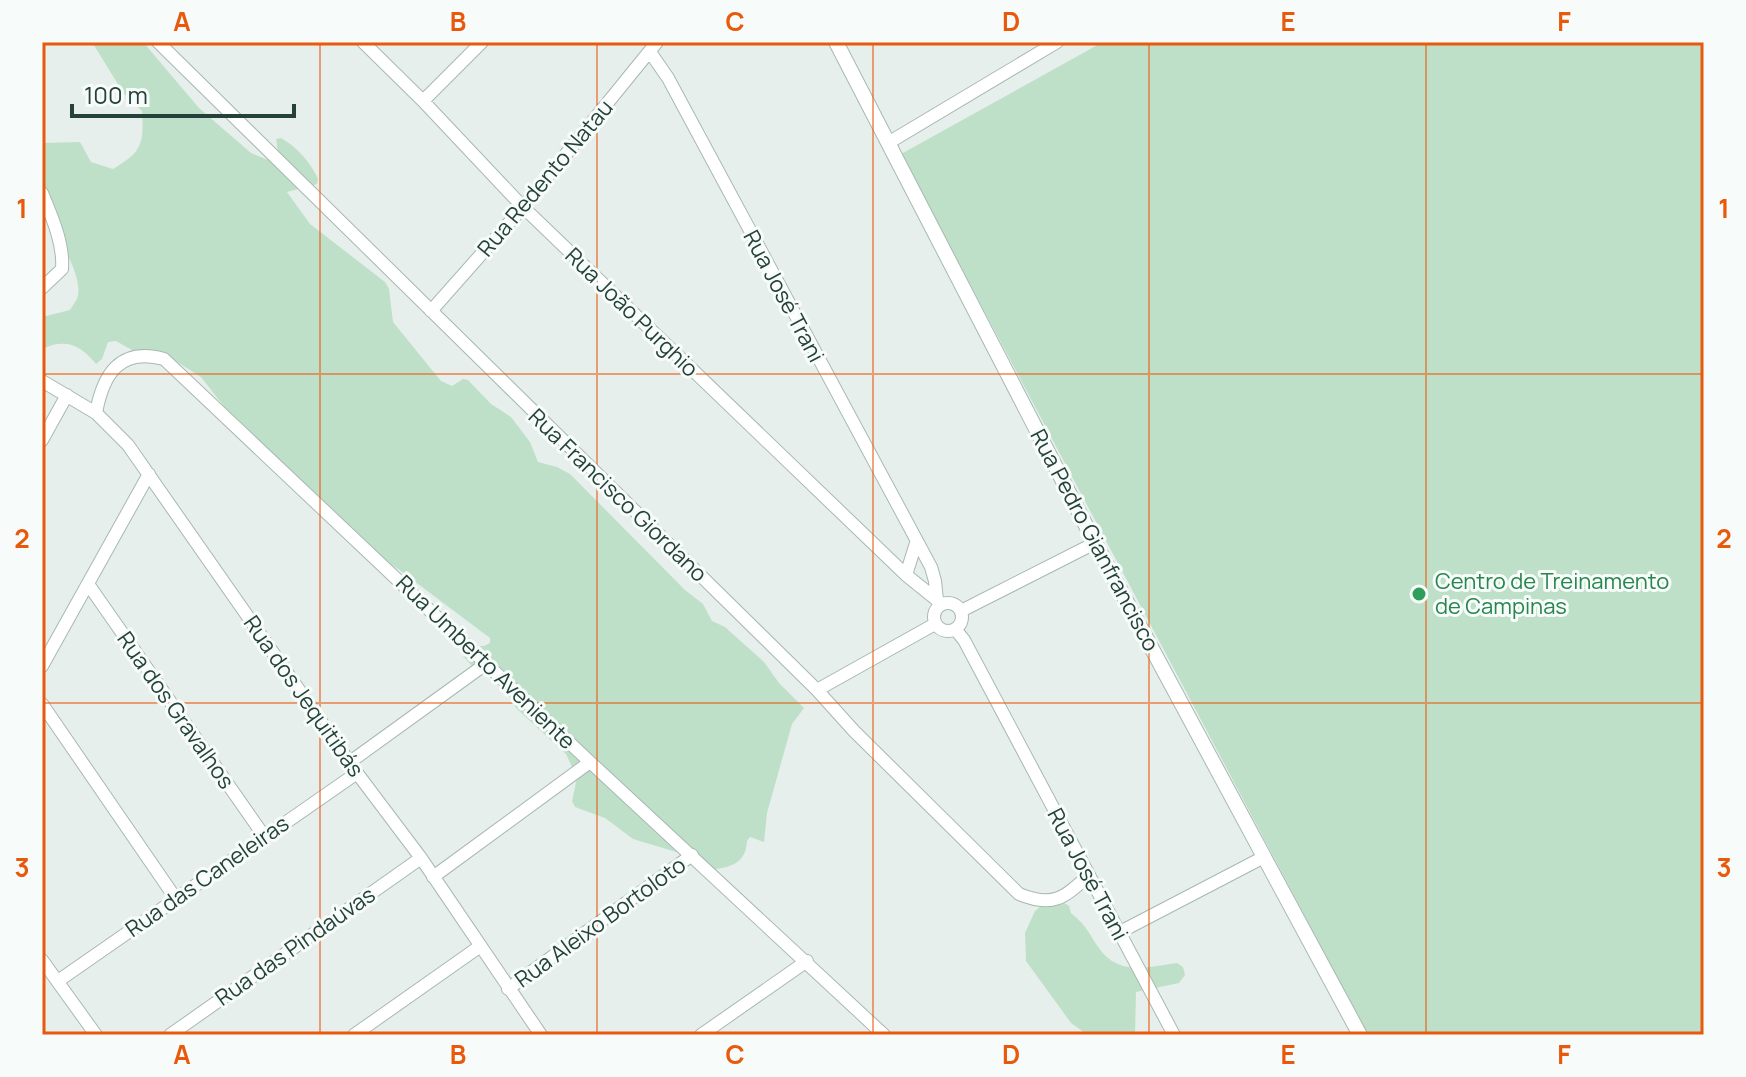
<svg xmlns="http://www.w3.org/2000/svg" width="1746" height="1077" font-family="Manrope,sans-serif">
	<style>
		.green { fill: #bfe0c8 }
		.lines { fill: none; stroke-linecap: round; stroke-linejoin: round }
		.minor-casing { stroke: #a8b8b2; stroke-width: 14 }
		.tertiary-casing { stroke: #a8b8b2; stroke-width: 16 }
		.minor { stroke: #fff; stroke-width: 12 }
		.tertiary { stroke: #fff; stroke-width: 14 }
		.grid { fill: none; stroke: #e8590c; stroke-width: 2; stroke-opacity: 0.55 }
		.leisure-dot { fill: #2e9e5b; stroke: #f7fbf9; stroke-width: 3 }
		.labels { text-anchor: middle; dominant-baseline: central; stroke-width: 6; stroke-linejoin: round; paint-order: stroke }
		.street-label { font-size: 22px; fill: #24423a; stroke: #f7fbf9 }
		.leisure-label { font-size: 22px; fill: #27864d; stroke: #f7fbf9; text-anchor: start }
		.neatline { fill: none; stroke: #e8590c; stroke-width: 3 }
		.grid-label { font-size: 26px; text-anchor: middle; font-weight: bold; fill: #e8590c }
	</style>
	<rect width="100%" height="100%" fill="#e6efeb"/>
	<path class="green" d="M92,42H143L199,108L251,153L280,165L276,139L281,138C296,146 311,163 318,179L317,184L287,192L310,224L385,282L389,289L393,322L441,381L452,386L463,379L468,380L491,404L511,417L530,442L538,462L557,467L570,474L685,590L703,604L712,621L725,627L764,662L779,683L804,708L792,724L767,813L764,842L750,837L747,841C746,864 729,868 709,870L693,857L633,839L605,818L575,807L572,801L577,778L566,754L516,708L495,673L472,666L463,656V646H484L490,643V638L398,569L349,538L254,445L201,377L171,358L132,350L116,341L108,342L102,359L96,364C81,345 65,338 42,349V317L70,310C72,306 75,303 77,299C85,277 56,232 42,216V143L80,142L91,162L113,169C142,152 144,144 142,111L124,94Z
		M1103,42H1704V1035H1368L901,154Z
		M1053,896L1069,906L1071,913C1088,927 1087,931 1099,948C1118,976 1148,967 1177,963L1183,967L1185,975L1179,983L1136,992L1135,1035H1088L1071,1023L1026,961L1025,933L1035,911Z"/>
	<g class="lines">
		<g class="minor-casing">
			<path id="minor" d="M158,42L817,690L854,731L1019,894C1053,908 1064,898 1089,875
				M363,42L423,101L523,207L906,575L942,604
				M650,52L668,78L931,567L935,581L937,600
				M423,101L482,42
				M888,143L1057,42
				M42,193C52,217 64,244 62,269L42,288
				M431,311L523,207L657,42
				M42,381L96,413L128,445L357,773L421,858L541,1035
				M96,413C103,374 120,347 164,359L590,762L884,1035
				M42,440L67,395
				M906,575L916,543
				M88,584L264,836
				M934 617a14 14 0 1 1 28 0a14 14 0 1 1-28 0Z
				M961,611L1095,543
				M955,629L964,640L1174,1035
				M42,666L149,474
				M817,690L935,624
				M42,704L176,899
				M350,762L487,663
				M433,877L590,762
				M1120,932L1264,857
				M42,960L96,1035
				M58,981L357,773
				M508,989L692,855
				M170,1035L421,858
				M354,1035L479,947
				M701,1035L807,961"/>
		</g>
		<g class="tertiary-casing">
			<path id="tertiary" d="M836,42L1095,543L1360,1035"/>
		</g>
		<use href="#minor" class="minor"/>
		<use href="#tertiary" class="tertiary"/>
	</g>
	<path class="grid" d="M320,42V1035M597,42V1035M873,42V1035M1149,42V1035M1426,42V1035M42,374H1704M42,703H1704"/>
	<circle class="leisure-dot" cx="1419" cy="594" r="8"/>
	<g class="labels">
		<g class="street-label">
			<text transform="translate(545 178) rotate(-50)">Rua Redento Natau</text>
			<text transform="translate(784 296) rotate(62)">Rua José Trani</text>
			<text transform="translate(632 312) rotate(44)">Rua João Purghio</text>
			<text transform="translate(618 495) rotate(44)">Rua Francisco Giordano</text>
			<text transform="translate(1095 540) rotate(62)">Rua Pedro Gianfrancisco</text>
			<text transform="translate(486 662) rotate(44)">Rua Umberto Aveniente</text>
			<text transform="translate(304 696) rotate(55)">Rua dos Jequitibás</text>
			<text transform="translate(176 710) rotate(55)">Rua dos Gravalhos</text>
			<text transform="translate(1088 874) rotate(62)">Rua José Trani</text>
			<text transform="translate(207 876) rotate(-35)">Rua das Caneleiras</text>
			<text transform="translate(600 922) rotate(-36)">Rua Aleixo Bortoloto</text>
			<text transform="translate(295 946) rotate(-35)">Rua das Pindaúvas</text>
		</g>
		<g class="leisure-label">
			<text x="1435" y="581">Centro de Treinamento<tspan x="1435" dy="25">de Campinas</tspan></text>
		</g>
	</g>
	<rect width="1746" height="1077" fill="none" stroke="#f7fbf9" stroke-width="88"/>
	<path d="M72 104v12h222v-12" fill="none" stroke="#24423a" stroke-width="4"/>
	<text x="84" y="104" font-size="24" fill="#24423a" stroke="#f7fbf9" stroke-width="6" paint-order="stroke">100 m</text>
	<rect x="44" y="44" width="1658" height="989" class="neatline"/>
	<g class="grid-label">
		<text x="182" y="31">A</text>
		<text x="458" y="31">B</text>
		<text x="735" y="31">C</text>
		<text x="1011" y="31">D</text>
		<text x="1288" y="31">E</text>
		<text x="1564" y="31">F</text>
		<text x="22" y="218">1</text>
		<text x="1724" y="218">1</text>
		<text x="22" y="548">2</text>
		<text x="1724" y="548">2</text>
		<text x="22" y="877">3</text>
		<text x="1724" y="877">3</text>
		<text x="182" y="1064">A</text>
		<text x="458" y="1064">B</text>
		<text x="735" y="1064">C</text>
		<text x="1011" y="1064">D</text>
		<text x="1288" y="1064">E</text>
		<text x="1564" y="1064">F</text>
	</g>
</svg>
